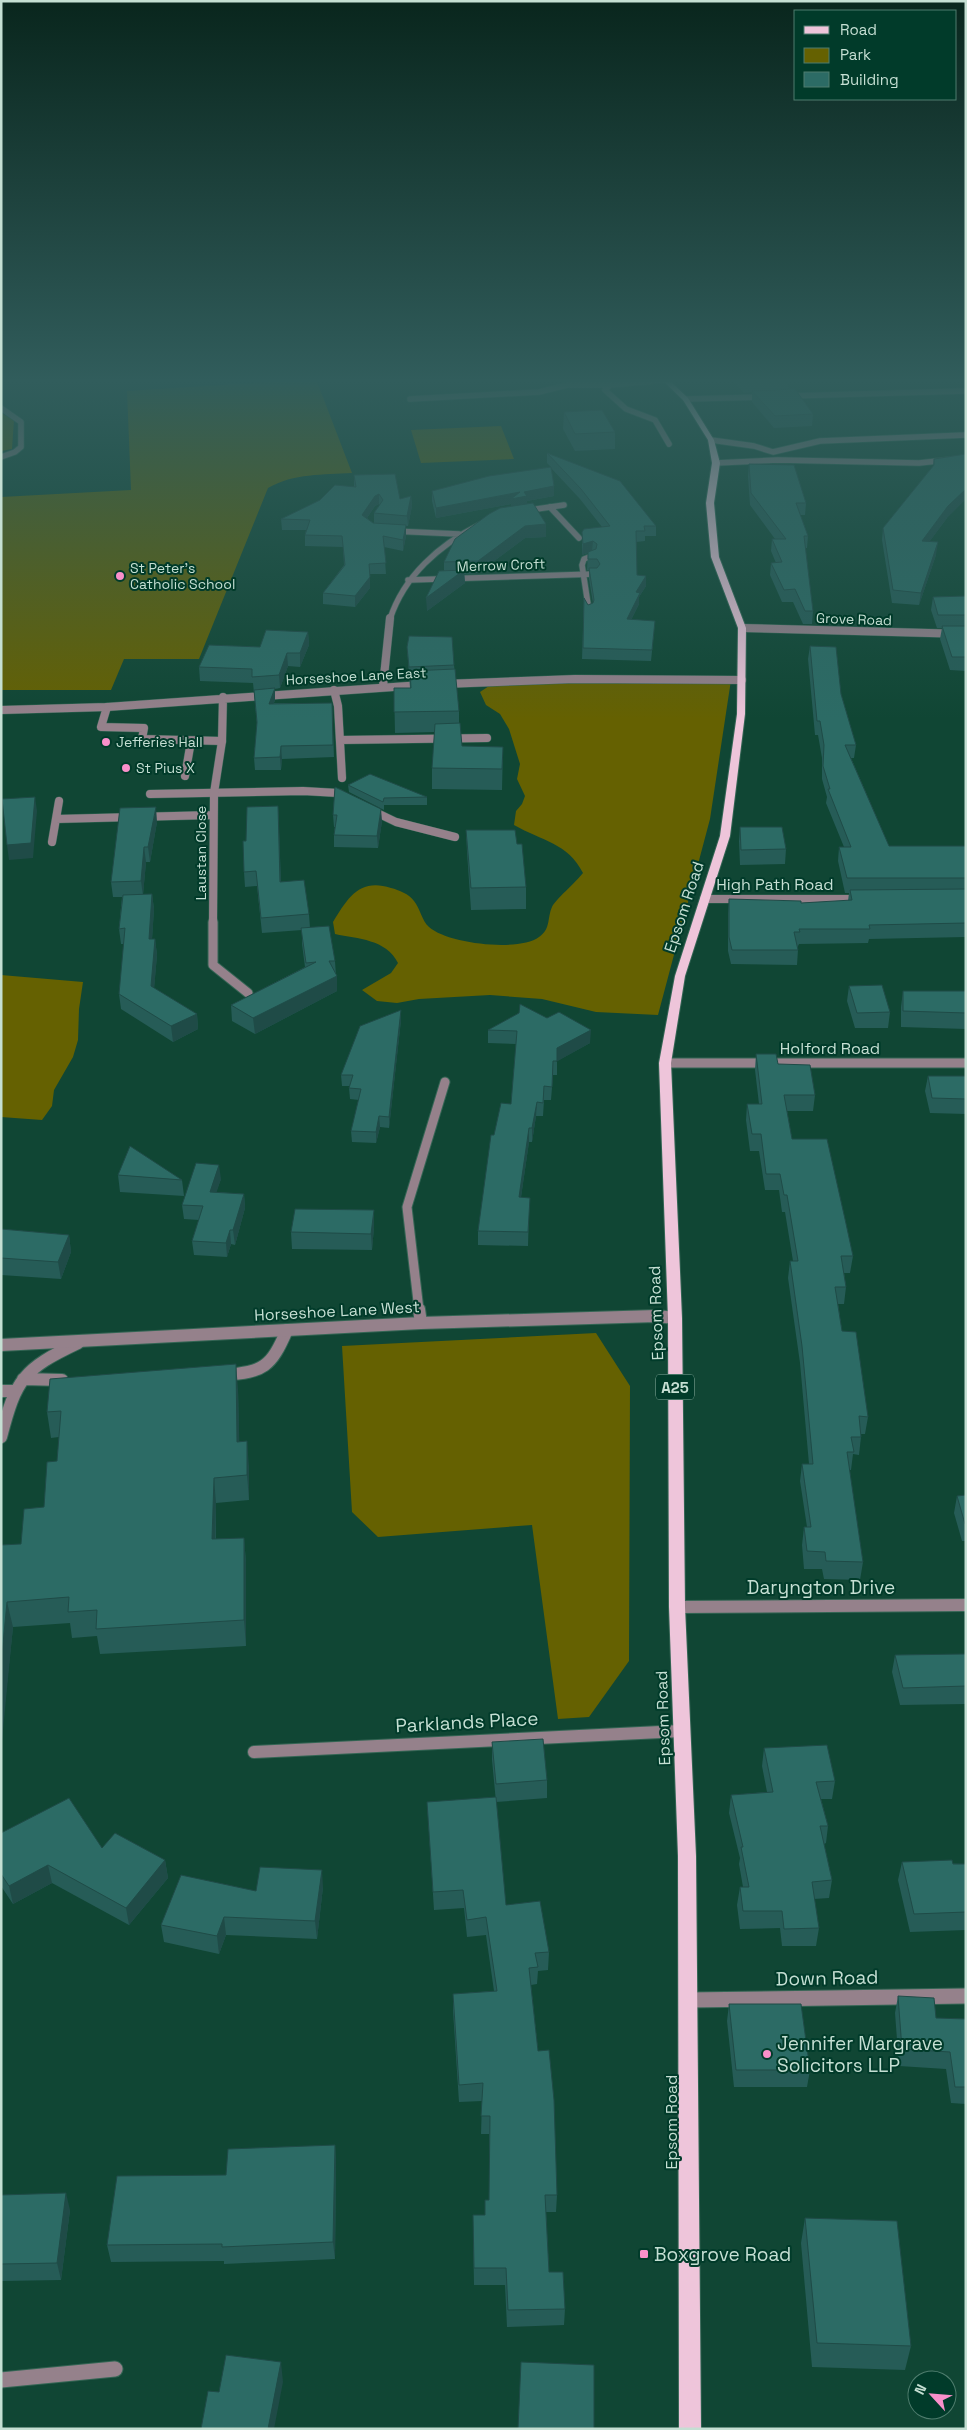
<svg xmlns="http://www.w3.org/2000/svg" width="967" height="2430" font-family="'Space Grotesk',sans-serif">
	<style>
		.green { fill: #656101 }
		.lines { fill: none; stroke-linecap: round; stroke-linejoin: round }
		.lane-far2-casing { stroke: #346554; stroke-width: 7 }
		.lane-far1-casing { stroke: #346554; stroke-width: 9 }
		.lane-casing { stroke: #346554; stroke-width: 14 }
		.street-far4-casing { stroke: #346554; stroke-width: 7 }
		.street-far3-casing { stroke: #346554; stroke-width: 9 }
		.street-far2-casing { stroke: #346554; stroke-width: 11 }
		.street-far1-casing { stroke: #346554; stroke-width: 14 }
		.street-casing { stroke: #346554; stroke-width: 17 }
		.primary-casing { stroke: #346554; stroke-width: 2 }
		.lane-far2 { stroke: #95818b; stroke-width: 5.5 }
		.lane-far1 { stroke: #95818b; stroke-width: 8 }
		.lane { stroke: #95818b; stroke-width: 12 }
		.street-far4 { stroke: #95818b; stroke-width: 5.5 }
		.street-far3 { stroke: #95818b; stroke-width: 8 }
		.street-far2 { stroke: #95818b; stroke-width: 9 }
		.street-far1 { stroke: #95818b; stroke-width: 12 }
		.street { stroke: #95818b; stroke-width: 15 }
		.primary { fill: #eec5da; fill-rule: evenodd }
		.wall { fill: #265c57; fill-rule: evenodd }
		.shaded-wall { fill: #1f4b47 }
		.building { fill: #2c6b65; stroke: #1f4b47 }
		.poi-dot { fill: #f990ca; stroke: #013b2a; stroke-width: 2 }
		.labels { text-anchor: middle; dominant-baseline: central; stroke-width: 4; stroke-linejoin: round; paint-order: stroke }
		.far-street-label { font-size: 14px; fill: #c5dfd3; stroke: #013b2a }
		.far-poi-label { font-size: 14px; fill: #c5dfd3; stroke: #013b2a; text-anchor: start }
		.shield { fill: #013b2a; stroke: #8aaea0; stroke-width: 1 }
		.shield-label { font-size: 15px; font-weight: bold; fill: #c5dfd3 }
		.street-label { font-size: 16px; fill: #c5dfd3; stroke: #013b2a }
		.near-street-label { font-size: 19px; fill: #c5dfd3; stroke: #013b2a }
		.near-poi-label { font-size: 19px; fill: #c5dfd3; stroke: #013b2a; text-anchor: start }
	</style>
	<rect width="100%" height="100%" fill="#104634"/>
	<path class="green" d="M316,379L352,473C323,475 294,473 268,488L199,659H124L111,690H1V497L131,490L127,391Z
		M1,413L14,420L12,449L1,451Z
		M501,426L514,459L421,463L411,430Z
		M731,680L710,819L658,1015L596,1012L542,999L490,995L419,999L397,1003L377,1001L362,990L391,973L398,963C386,939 358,939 335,934L333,922C348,898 359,878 391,888C399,890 409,894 414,901C420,908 422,921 429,927C448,944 519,952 539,937C551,929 547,918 552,907C554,901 576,882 583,873C568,843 542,841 514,825L516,811L522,804L525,796L517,779L520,764L509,729L500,714L486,705L480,692L495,682Z
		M1,975L83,982L79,1009L78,1040L73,1057L54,1090L52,1106L42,1120L1,1117Z
		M596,1333L630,1386L629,1661L589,1717L558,1719L532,1525L378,1537L352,1512L342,1346Z"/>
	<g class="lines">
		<g class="lane-far2-casing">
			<path id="lane-far2" d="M664,380L610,385L605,390L626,409L655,420L669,444
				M410,399L539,392L567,385H610
				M711,440L754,446L773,452L820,441L966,435
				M550,507L579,538
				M589,611L582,565L584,559L592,556"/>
		</g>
		<g class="lane-far1-casing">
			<path id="lane-far1" d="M334,690L338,706L342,778
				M107,707L101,727L144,728L142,739L222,741
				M340,740L487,738
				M185,776L191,741
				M150,794L303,791L338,793L347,798
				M371,810L396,822L455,837"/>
		</g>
		<g class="lane-casing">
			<path id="lane" d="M224,1375C264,1372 271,1367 287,1330
				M23,1379L62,1380
				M1,1391H15
				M1,1437C16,1379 23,1369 78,1343"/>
		</g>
		<g class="street-far4-casing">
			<path id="street-far4" d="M787,396L966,391
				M686,399L765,397
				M1,408L21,422V447L15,452L1,457
				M716,463L778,460L919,463L966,458
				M523,511L564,505
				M392,531L459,534
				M408,580L595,574
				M390,619C404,576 439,545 479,525"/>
		</g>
		<g class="street-far3-casing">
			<path id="street-far3" d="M742,628L966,634
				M444,684L575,679L742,680
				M383,686L390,618
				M1,710L107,707L422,685
				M56,819L213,815
				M52,842L59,801
				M704,899H861
				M213,923L214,793L222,741L223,697"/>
		</g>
		<g class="street-far2-casing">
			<path id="street-far2" d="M213,922V965L248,993
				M665,1063H966
				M419,1310L407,1207L445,1082"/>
		</g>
		<g class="street-far1-casing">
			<path id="street-far1" d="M419,1309L421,1323
				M1,1345L421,1323L656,1316L675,1318
				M677,1607L966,1605
				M254,1752L681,1731"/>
		</g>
		<g class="street-casing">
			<path id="street" d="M688,2000L966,1996
				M1,2380L115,2369"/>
		</g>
		<g class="primary-casing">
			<path id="primary" d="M661,379H668L688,398L714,440L720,463L714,503L719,557L746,628L745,714L730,836L685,976L671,1063L682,1318L685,1607L696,1856L701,2429H679L678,1856L669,1607L668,1318L659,1063L675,976L720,836L737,714L738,628L711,557L706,503L712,463L708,440L683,400Z"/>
		</g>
		<use href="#lane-far2" class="lane-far2"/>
		<use href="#lane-far1" class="lane-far1"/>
		<use href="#lane" class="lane"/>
		<use href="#street-far4" class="street-far4"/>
		<use href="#street-far3" class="street-far3"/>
		<use href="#street-far2" class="street-far2"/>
		<use href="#street-far1" class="street-far1"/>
		<use href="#street" class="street"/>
		<use href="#primary" class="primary"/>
	</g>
	<path class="wall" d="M733,379H788L789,380L788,390L813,414L812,426L774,428L752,402V392L744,393L733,380Z
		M564,412L615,432V449L575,451L563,429Z
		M547,453L656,526V536H645V541L636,542L637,575L646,576V586L639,597V604L631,620L654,632L651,661L582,659L584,598L588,605L593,603L589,579V570H587L588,553L582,555V532L602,527L580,499L551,468L554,486V496L527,501V504L546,524V537L525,538L478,573L464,574L465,583L427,611L444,571V562L511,507V504L436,518L432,501V491L551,467L547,463Z
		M934,459L947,518L929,542L936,555L919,605L892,603L882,540L883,528L933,466Z
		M749,464L806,503L805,515H800L808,536L807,548H805L813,611L812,624H803L793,602H782L770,575L771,563H776L771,551L772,539H775L750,505L748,476Z
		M354,475L400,499L411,496L412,506L408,526H406V536L403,551L384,547L386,574H370V588L355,607L323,604V593L344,565L343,547L305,546V535L306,530H282L281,519L354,487ZM379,504L380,505L374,513V523H373L367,518L375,506Z
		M966,596V671L950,670L940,639L942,628H937L931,610L933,597Z
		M308,632L309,645L300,667L288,666L280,688L275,689V700L274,703H332L334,757L282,759L281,770H255L254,758L257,724L253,683L200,681L199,667Z
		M810,646L841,694L856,745L854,758H851L889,846H966V937L869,939L868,943L799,944L798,946V950L797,965L731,964L728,951V913L729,899L801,903L848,901L849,893H845L838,861L839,847H844L826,803L827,797L822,779V758L818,735H815L808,659Z
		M407,647L454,665L459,711V723L462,746L503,747L502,790L432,789V768L435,732L395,733L394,688H410Z
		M348,785L427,797V805H384V810L349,792Z
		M335,787L382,821L378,848L334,847V835L335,827H334L333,815Z
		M278,806L281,882L309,914L310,928L335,961L337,991L255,1034L232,1021L231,1005L305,967L302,944V930L262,933L257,886L245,887L244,872L246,841Z
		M157,822L150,862H146L143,894H152L154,909L152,939H155L157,955L154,988L197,1014L198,1029L173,1042L121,1009L119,994L124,944H121L119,929L122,897H113L111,882Z
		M740,827L786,849L785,864L740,865L739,841Z
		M466,830L517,844L526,887V909L471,910L467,852Z
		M849,986L890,1012L888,1028H855L847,1001Z
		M903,991H966V1029L901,1027V1007Z
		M519,1013L590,1043L557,1061V1075H553L551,1100H544L543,1116H536L532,1142H529L521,1197L529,1212L528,1246L478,1245V1231L494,1135L511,1104L516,1044L488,1043V1030Z
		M401,1020L389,1128L380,1127L376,1143L352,1142L351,1131L359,1100L350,1099L349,1088L350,1086H342L341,1075Z
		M756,1054L778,1064L815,1095L813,1111H787L792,1139L853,1256L850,1273H844L846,1287L844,1304H838L842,1331L868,1417L865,1434H861V1437L859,1455L853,1454L851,1470H849L863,1562L860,1580L824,1579L822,1569H804L802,1545L804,1527H807L800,1481L802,1464H809L800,1363L788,1278L790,1261H793L785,1212H782L779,1190H765L759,1151H750L746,1120L747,1104H759L755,1070Z
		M928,1076H966V1114L930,1113L925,1091Z
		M118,1175L182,1180L184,1196L120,1192Z
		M221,1179L216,1192L244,1194L245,1208L235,1245L231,1244L227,1257L194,1255L192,1241L199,1220L184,1219L182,1205Z
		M374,1210V1227L372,1250L292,1249L291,1232Z
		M1,1229L69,1235L71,1252L61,1279L1,1275Z
		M238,1389L239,1441L249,1467V1500L216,1503V1539L244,1538L246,1563V1646L100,1654L97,1636L72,1638L70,1623L13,1627L1,1740V1545L21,1544L44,1507L57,1461L59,1437L51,1438L47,1412Z
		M966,1495V1541H962L954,1513L957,1496Z
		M966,1654V1704L900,1705L892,1672L895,1655Z
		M492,1742L547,1780V1798L496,1802L492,1760Z
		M764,1748L835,1781L832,1799H821L828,1826L826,1843L824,1844L832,1880L829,1898L814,1899L819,1928L816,1946H782L780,1928L740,1929L737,1905L740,1887H743L739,1864L740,1858L729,1813L731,1795L767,1792L762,1766Z
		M427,1802L506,1905L549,1952L548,1970L538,1971L537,1984L531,1985L538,2051L557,2195L556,2212H546L549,2272L565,2309L564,2325L507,2327L505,2285H474L473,2232L485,2215V2200H489V2134H481L482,2101L459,2102L453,2011V1994L494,1991L486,1935L467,1937L464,1908L434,1910Z
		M1,1833L102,1848L165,1860L168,1878L129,1925L52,1883L13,1904L1,1886Z
		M902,1862L966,1864V1930L910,1932L898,1880Z
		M323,1887L317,1939L226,1935L219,1954L164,1942L161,1925Z
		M898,1996L936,2018L966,2019V2104L951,2103L946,2069L899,2066L895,2013Z
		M729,2004L810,2070L807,2087H734L727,2021Z
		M335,2145L336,2163L335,2259L224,2264V2261L111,2262L107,2245L226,2175Z
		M1,2195L70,2210L61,2280L1,2281Z
		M805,2218L911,2346L905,2370L812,2367L801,2243Z"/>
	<path class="shaded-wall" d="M554,486V496L527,501V506L511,509V504L436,518V508Z
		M966,489V499L947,518L921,553L922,541L948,506Z
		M379,494V504L375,506L362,525V515L375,496Z
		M411,496L412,506L408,526L407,516Z
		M546,524V537L525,538L478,573V561L525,526Z
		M406,525V536L403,551V540Z
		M593,541L592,551L582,555L583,544Z
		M938,542L936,555L919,605L921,593Z
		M464,570L465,583L427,611L426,598Z
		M646,576V586L639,597V604L626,630L627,619L636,592Z
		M370,577V588L355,607V596Z
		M308,632L309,645L300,667V653Z
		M287,653L288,666L280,688L279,675Z
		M275,688V700L269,715V704Z
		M281,746L282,759L281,770L280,757Z
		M35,797L37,811L33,858L9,860L7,845Z
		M278,806L279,821L281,897L280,882Z
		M156,807L157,822L150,862L148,847Z
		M381,809L382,821L378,848L377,836Z
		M144,847L146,862L143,896L141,881Z
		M152,894L154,909L151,955L149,939Z
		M155,939L157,955L153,1002L151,986Z
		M337,976V991L255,1034L253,1018Z
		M401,1010V1020L389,1128V1117Z
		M197,1014L198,1029L173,1042L171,1026Z
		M591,1030L590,1043L556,1062L557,1048Z
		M537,1102L536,1116L532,1142V1128Z
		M379,1116L380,1127L376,1143V1132Z
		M529,1128V1142L519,1211V1197Z
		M219,1165L221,1179L212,1206L210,1192Z
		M244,1194L245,1208L235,1245L233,1230Z
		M374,1210V1227L372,1250L371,1234Z
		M230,1230L231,1244L227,1257L226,1243Z
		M69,1235L71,1252L61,1279L58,1262Z
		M236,1364L238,1389L240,1467L237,1442Z
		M247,1441L249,1467V1500L247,1475Z
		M214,1478L216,1503L215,1565L212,1539Z
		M244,1538L246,1563V1646L244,1620Z
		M7,1602L13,1627L2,1740L1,1665Z
		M165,1860L168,1878L129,1925L126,1908Z
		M48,1865L52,1883L13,1904L9,1886Z
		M322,1870L323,1887L317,1939L315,1921Z
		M224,1917L226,1935L219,1954L217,1936Z
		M335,2145L336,2163L335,2259L333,2242Z
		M66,2193L70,2210L61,2280L57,2263Z
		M281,2362L283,2382L274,2429H268Z"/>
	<path class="building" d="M742,379H788L789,380L744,381Z
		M795,389L813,414L775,416L752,391Z
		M602,410L615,432L575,434L564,412Z
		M547,453L620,481L656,526H644L645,531H636L637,575L646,576L636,592L640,593L627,619L655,621L652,650L583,648L584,598L588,605L593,603L594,600L589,568H597L600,564L597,559H588V552L596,549L597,544L593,541L583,544L582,532L584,529L610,526L581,489Z
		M966,454V489L948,506L922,541L938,542L921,593L893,590L883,528L934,465V459Z
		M749,464L794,465L806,503H796L808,536H804L813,611H805L795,589L784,590L771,563L782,562L772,539H786L751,493Z
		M551,467L554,486L524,492L527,496L511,499L520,492L436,508L432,491L489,476Z
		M395,474L400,499L411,496L407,516L374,513L383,500L379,494L375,496L362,515L373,523L406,525L403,540L383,536L386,563L369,564L370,577L355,596L323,593L345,565L342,536L305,535L310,520L281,519L320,500L335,485L356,487L354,475Z
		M533,503L546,524L525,526L478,561L444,562L455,539L489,514L500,508Z
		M464,570L426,598L439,571Z
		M966,596V615H938L933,597Z
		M942,626H966V657H952Z
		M266,630L308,632L300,653H287L279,675L252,677V669L199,667L209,645L260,647Z
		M409,636L452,637L454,665L409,667L407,647Z
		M810,646L836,647L841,694L856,745H845L889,846H966V878H847L839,847H851L828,789H830L823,766L824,745L820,721H817Z
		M455,669L459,711L394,712V688H411L410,671Z
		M275,688L269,704L332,703L333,745L281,746L280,757L254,758L257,722L254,690Z
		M460,723L462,746L503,747L502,769L432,768L435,724Z
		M370,774L427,797L384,798L383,802L348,785Z
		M335,787L381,809L377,836L334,835L337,815H333Z
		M35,797L31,843L7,845L2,799Z
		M278,806L280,882L304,880L309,914L261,918L256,871L244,872L243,841H246L247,807Z
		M156,807L148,847H144L141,881L111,882L120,808Z
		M740,827H782L786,849L741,850Z
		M466,830H515L517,844H522L526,887L471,888Z
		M966,889V923L869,925L870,929H799L800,932H794L798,950H732L729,937V899L801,901V903L852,900L850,890Z
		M152,894L149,939H155L151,986L197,1014L171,1026L119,994L125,928L119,929L123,895Z
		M329,926L335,961H329L337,976L253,1018L231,1005L316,962L306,963L301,928Z
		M882,985L890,1012L857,1013L849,986Z
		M903,991H966V1013L903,1011Z
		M520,1004L547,1018L559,1012L591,1030L557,1048V1061H553L552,1087L544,1086L543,1103L537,1102L532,1128H529L519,1197L530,1198L528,1232L478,1231L491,1135H494L501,1103L511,1104L517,1031L488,1030L519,1013Z
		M401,1010L389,1117L379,1116L376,1132L351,1131L361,1089L349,1088L353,1075H341L360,1026Z
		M756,1054H776L778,1064L810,1065L815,1095H784L792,1139H827L845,1219L853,1256H841L846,1287H835L842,1331L856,1332L868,1417L859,1416L861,1437H851L854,1452H847L863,1562L826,1561L825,1552L807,1551L804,1527H811L802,1464H813L802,1346L790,1261H798L787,1195H784L780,1174H766L761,1134H752L747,1104H762Z
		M928,1076H966V1099L932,1098Z
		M130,1146L182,1180L118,1175Z
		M196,1163L219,1165L210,1192L244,1194L233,1230H230L226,1243L192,1241L203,1206L182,1205Z
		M295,1209L374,1210L371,1234L291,1232Z
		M1,1229L69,1235L58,1262L1,1258Z
		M236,1364L237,1442L247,1441V1475L214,1478L212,1539L244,1538V1620L96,1629L97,1610L68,1612L69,1597L7,1602L1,1665V1545L21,1544L24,1509L44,1507L47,1462L57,1461L61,1411L47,1412L50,1379Z
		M966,1495V1524H965L957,1496Z
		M966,1654V1686L903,1688L895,1655Z
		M543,1739L547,1780L496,1784L492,1742Z
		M827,1745L835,1781L816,1782L828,1826H820L832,1880L812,1882L819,1928L784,1929L782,1911H743L740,1887H749L741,1847H743L731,1795L773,1792L764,1748Z
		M496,1797L506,1905L540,1901L549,1952L535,1953L538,1967L529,1968L538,2051L549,2050L554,2100L557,2195H545L549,2272H563L565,2309L508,2310L506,2268H474L473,2215H485V2200H489L490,2116H481L483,2083L459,2085L453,1994L497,1991L486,1917L467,1920L463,1890L433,1892L427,1802Z
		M69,1798L102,1848L115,1833L165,1860L126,1908L48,1865L9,1886L1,1874V1833Z
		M952,1860L953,1864H966V1912L914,1914L902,1862Z
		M260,1867L322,1870L315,1921L224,1917L217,1936L161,1925L181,1875L256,1891Z
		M898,1996L934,1998L936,2018L966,2019V2087H955L950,2052L902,2049Z
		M729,2004H801L810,2070H736Z
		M335,2145L333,2242L222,2247V2244L107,2245L117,2176L226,2175L228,2149Z
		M66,2193L57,2263L1,2264V2195Z
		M805,2218L897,2221L911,2346L817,2343Z
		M226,2355L281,2362L268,2429H201L208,2391L219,2392Z
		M521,2362L594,2365V2429H518Z"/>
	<linearGradient id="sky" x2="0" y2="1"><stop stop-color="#09261d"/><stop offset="0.53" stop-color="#315d5c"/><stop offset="1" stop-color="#315d5c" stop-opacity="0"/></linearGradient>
	<rect width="967" height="719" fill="url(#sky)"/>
	<g class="poi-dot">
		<circle cx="120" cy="576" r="5"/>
		<circle cx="106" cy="742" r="5"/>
		<circle cx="126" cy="768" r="5"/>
		<circle cx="767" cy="2054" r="5"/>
		<rect x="639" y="2249" width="10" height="10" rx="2.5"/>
	</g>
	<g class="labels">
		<g class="far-street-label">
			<text transform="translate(501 565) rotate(-2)">Merrow Croft</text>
			<text transform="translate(854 619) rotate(2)">Grove Road</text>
			<text transform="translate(356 676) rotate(-3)">Horseshoe Lane East</text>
			<text transform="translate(201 853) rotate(-90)">Laustan Close</text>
		</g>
		<g class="far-poi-label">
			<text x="130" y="568">St Peter's<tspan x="130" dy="16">Catholic School</tspan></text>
			<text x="116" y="742">Jefferies Hall</text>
			<text x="136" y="768">St Pius X</text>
		</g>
		<rect class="shield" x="656" y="1374.5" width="38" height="25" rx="4"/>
		<g class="shield-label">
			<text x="675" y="1387">A25</text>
		</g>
		<g class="street-label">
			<text x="775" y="884">High Path Road</text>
			<text transform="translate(684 907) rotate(-72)">Epsom Road</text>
			<text x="830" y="1048">Holford Road</text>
			<text transform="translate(337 1311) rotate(-3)">Horseshoe Lane West</text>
			<text transform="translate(656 1313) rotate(-92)">Epsom Road</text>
			<text transform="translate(663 1718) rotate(-92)">Epsom Road</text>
			<text transform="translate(671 2122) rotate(-90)">Epsom Road</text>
		</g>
		<g class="near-street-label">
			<text x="821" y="1587">Daryngton Drive</text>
			<text transform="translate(467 1722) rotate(-3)">Parklands Place</text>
			<text transform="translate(827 1978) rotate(-1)">Down Road</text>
		</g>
		<g class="near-poi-label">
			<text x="777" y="2043">Jennifer Margrave<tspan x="777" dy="22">Solicitors LLP</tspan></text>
			<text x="654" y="2254">Boxgrove Road</text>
		</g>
	</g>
	<rect width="967" height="2430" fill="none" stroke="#c5dfd3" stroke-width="5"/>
	<rect x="794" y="10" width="162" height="90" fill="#013b2a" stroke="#4f7d6e"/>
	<rect x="804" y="26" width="25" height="8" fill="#eec5da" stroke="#4f7d6e"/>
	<text x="840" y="35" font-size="15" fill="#c5dfd3">Road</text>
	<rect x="804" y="48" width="25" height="15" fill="#656101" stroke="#4f7d6e"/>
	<text x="840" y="60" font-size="15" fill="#c5dfd3">Park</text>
	<rect x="804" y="72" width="25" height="15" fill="#2c6b65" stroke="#4f7d6e"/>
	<text x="840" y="85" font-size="15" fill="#c5dfd3">Building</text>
	<g transform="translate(932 2395) rotate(296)"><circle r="24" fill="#013b2a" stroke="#4f7d6e"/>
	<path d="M0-4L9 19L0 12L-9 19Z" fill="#f990ca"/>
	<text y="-8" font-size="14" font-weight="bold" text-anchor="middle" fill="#c5dfd3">N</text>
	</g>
</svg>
